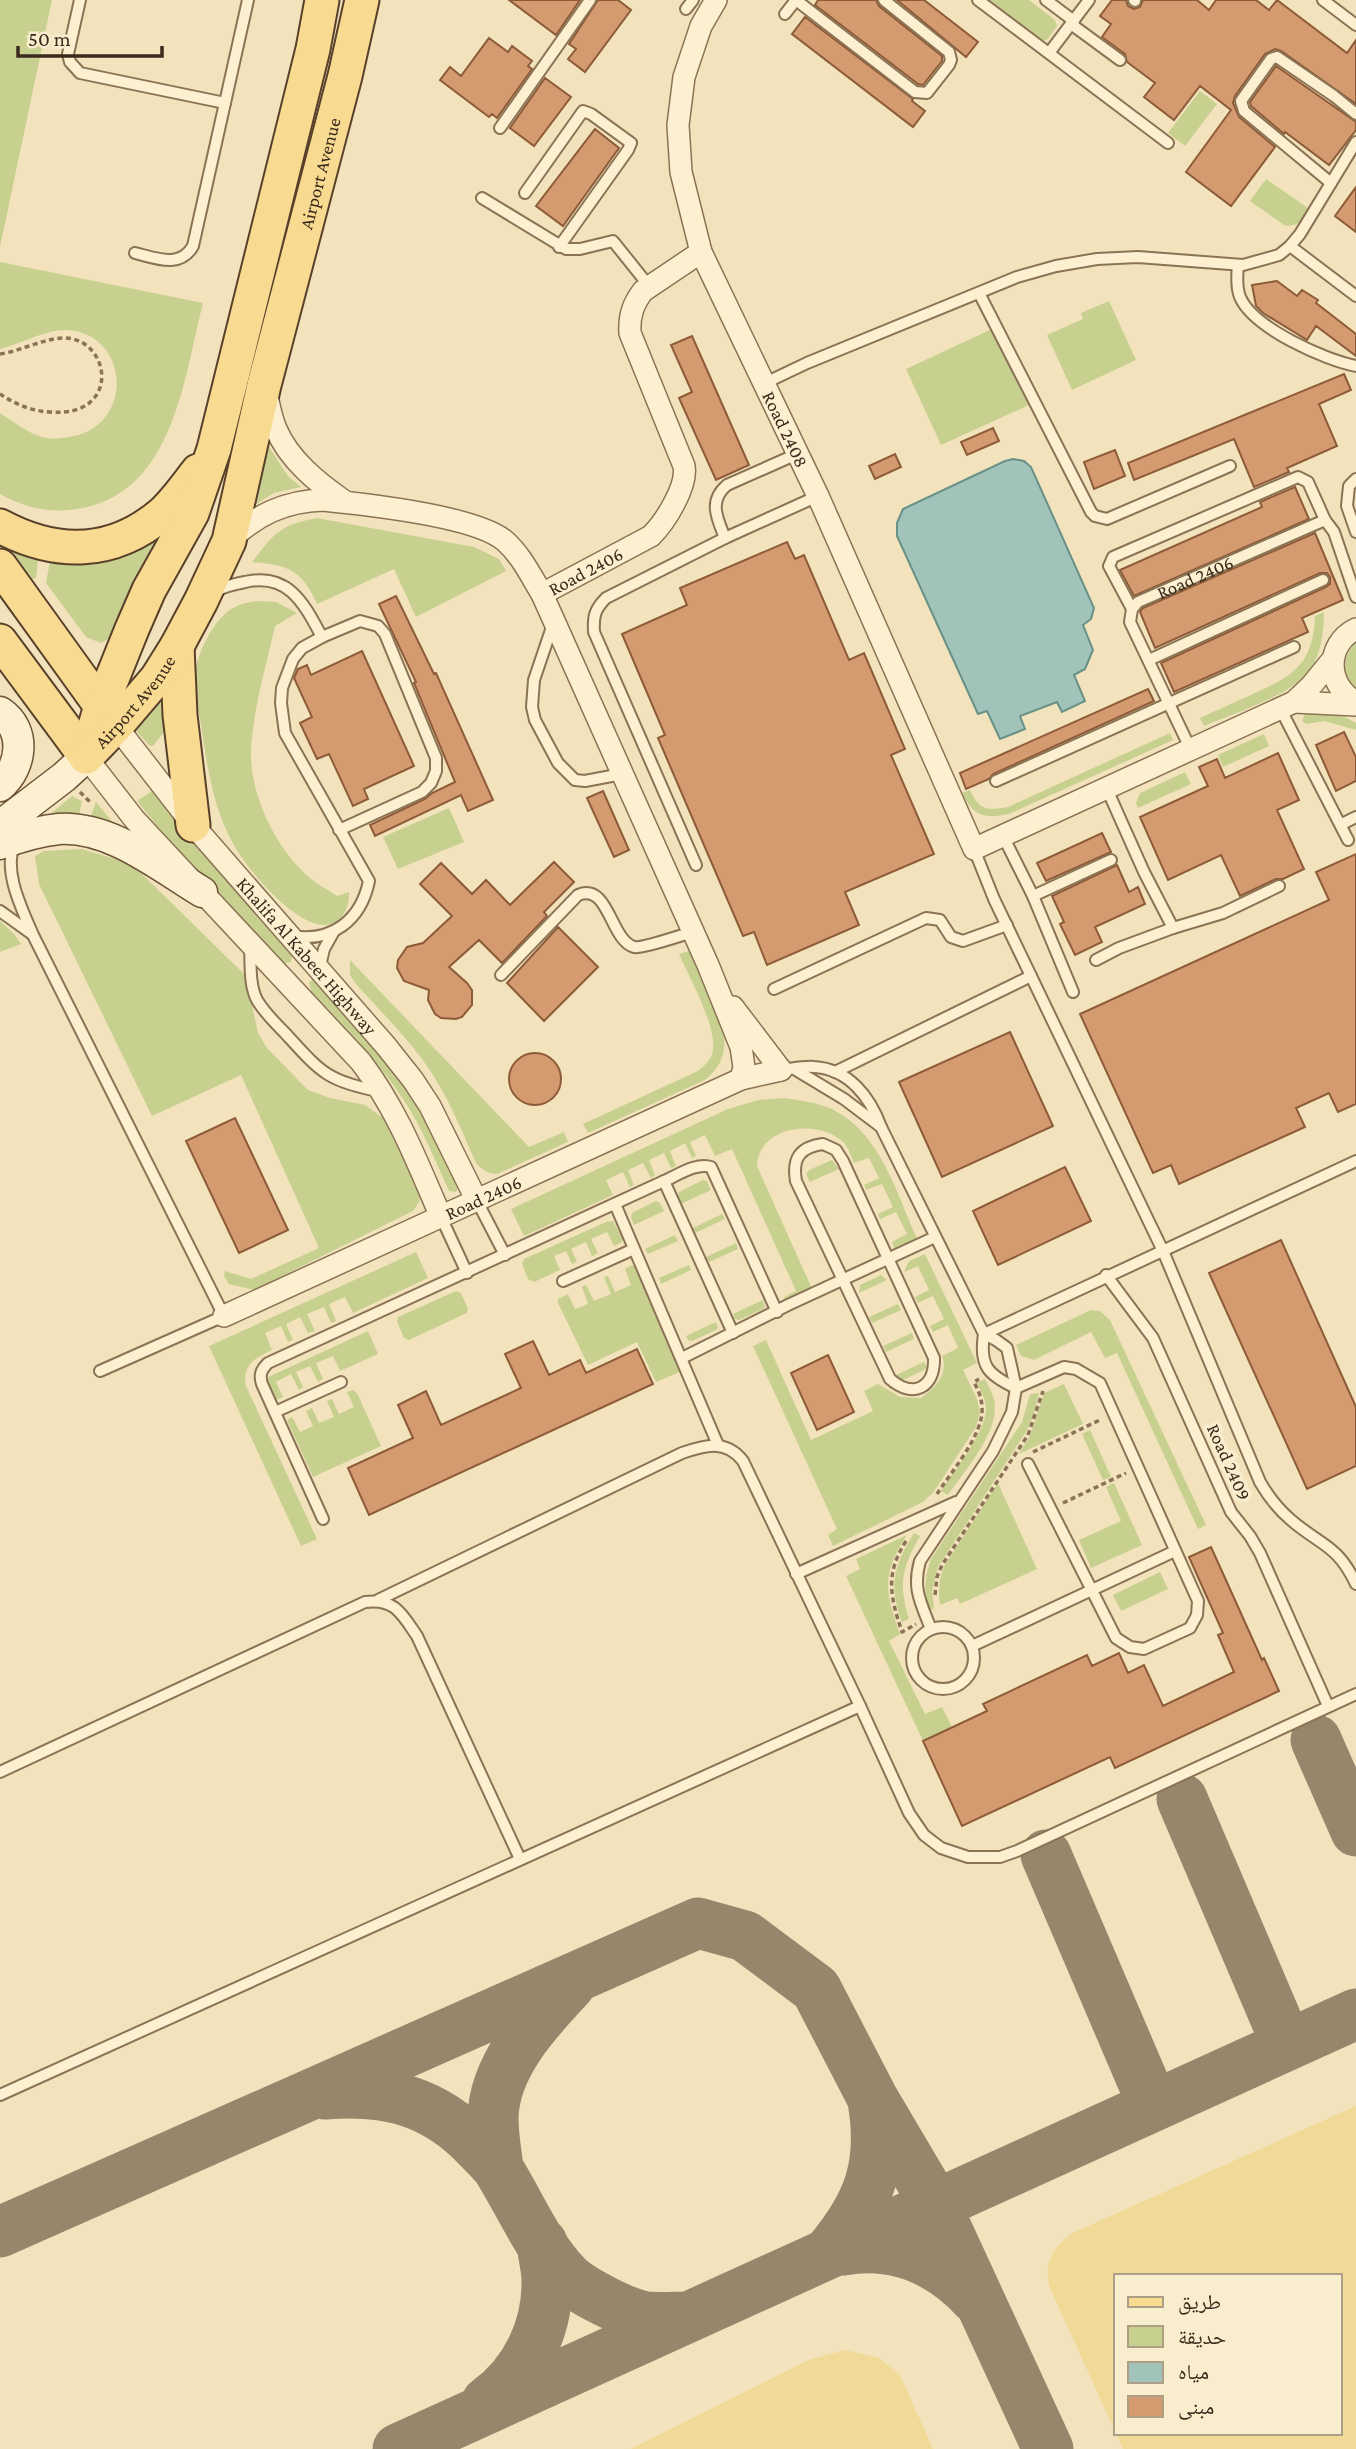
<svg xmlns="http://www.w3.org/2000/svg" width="1356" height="2449" font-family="'Crimson Pro','Noto Naskh Arabic',serif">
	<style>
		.green { fill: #c8d090 }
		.sand { fill: #f1da97; fill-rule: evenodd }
		.water { fill: #a1c3b9; stroke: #689187; stroke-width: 2 }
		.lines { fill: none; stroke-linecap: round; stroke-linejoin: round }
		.taxiway { stroke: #96866c; stroke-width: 51 }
		.building { fill: #d39b6f; stroke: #8d5b38; stroke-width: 2 }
		.lane-casing { stroke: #8b7355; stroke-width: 14 }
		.street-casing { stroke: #8b7355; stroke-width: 24 }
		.secondary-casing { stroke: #6d5338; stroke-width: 33 }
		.primary-casing { stroke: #58402a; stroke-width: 37 }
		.path { stroke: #8b7355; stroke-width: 3.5; stroke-dasharray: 5 3.5; stroke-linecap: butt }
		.lane { stroke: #fcf0d1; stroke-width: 10 }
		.street { stroke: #fcf0d1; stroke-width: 21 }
		.secondary { stroke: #fcf0d1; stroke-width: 30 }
		.primary { stroke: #f9da91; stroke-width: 33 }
		.labels { text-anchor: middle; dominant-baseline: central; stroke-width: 7; stroke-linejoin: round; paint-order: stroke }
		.street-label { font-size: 19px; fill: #392a1b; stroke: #f8edcd }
	</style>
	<rect width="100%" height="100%" fill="#f2e3bd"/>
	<path class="green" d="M0,0H52L0,247Z
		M986,0H1029L1055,20L1057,26L1047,40L1039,41Z
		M1200,91L1217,104L1185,146L1168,133Z
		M1266,179L1308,208C1306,220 1296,228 1284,225L1250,201Z
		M0,262L203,303C184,377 174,490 83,508C53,514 27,509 0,494V413C12,421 28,433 42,437C53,440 64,438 74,436C134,423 130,334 67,330C47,329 20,344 0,349Z
		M1109,301L1136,360L1072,390L1047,335L1083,319L1081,313Z
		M994,328L1029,405L941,445L906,369Z
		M267,444L288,476L301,487L274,493L253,506Z
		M317,518L474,547L499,559L506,571L416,617L394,569L317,604C302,570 289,565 252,562C275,533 279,525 317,518Z
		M159,535L110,638L101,643L86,637L46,583L50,561Z
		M0,541L38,560L36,578L28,581L14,566Z
		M258,601L276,602L297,613L275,626C266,667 252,712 251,754C251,798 277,850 310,878C318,885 329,890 337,896L349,892C349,903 347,913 337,921C311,941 259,882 245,862C215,822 208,772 201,725C198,707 192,685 196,667C201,646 216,615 237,606C243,603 251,602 258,601Z
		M1324,612C1324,630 1321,655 1310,670C1293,695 1232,714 1204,726L1200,718C1218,710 1237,701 1255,693C1295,675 1313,663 1315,616Z
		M1356,643V690C1342,676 1341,658 1356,643Z
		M160,701L165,731L153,746H150L136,731Z
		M1316,711L1337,713L1356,723V730L1324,721L1307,724L1302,721L1305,713Z
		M1170,733L1173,740L1009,814C985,819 973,816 962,793L970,790C979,810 987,811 1008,807Z
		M1264,734L1269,746L1223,767L1218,755Z
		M1185,772L1191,784L1138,808L1136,803L1140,793Z
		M152,791L292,955L291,962L283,964L159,828L137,801Z
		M72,796L82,801L78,820L42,821Z
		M96,802L119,830L89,821Z
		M449,808L464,842L398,869L383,837Z
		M81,849L116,859L139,871L246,976L258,1033L267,1048L308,1090L330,1098L365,1105L383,1118L420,1194L419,1202L413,1211L254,1290L229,1284L224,1276L225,1271L251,1279L319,1248L241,1075L152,1116L39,884L35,856L44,851Z
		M0,921L15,935L21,944L0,952Z
		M689,951L724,1034C726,1054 721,1067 705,1080L588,1133L583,1124L698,1071C704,1066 709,1062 712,1054C720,1031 689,977 679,954Z
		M350,960L529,1147L564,1132L568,1142L497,1174C487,1174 483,1170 476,1163C463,1134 451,1103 433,1075C412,1042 382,1013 356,984L350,975Z
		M313,978L394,1068L425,1117L458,1187L456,1192L449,1191C435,1160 422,1127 403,1099C377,1060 345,1026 312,992L309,983Z
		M784,1098C798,1100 813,1102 827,1107C879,1128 896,1192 917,1238L895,1249L892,1242L907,1234L896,1212L880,1219L878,1214L893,1207L882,1184L866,1190L864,1185L879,1178L869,1158L854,1163C851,1156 849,1149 844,1143C820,1118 758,1125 757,1166L813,1291L787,1303L784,1297L796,1291L732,1149L715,1156L705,1135L690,1142L696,1156L692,1158L685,1143L670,1151L676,1166L671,1168L664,1153L649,1160L655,1175L651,1178L643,1163L628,1170L634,1185L630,1187L623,1172L606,1180L613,1195L524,1236L511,1209L728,1109L758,1100Z
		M832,1160L839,1169L810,1182L806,1174L809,1170Z
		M703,1180L707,1181L711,1190L681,1204L678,1196L679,1192Z
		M656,1201L660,1203L664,1211L634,1225L631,1218L632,1213Z
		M722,1214L725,1219L695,1233L693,1228Z
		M613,1221L623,1239L622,1242L614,1246L607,1232L591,1239L598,1253L592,1256L586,1242L571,1249L577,1262L572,1264L566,1251L554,1256L560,1270L534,1282L528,1279L522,1264L524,1259L606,1222Z
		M675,1235L678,1241L648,1254L645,1249Z
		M736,1243L738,1249L709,1262L706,1257Z
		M416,1252L428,1278L353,1313L345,1297L329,1304L336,1321L331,1323L324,1307L307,1314L315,1331L308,1333L300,1317L286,1324L293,1340L288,1342L281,1326L265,1333L272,1350C255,1358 242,1365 246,1386L317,1539L301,1546L209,1346Z
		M925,1254L977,1363L963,1370L977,1399L980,1413L976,1427L933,1493L923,1502L833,1546L828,1535L837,1529L753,1346L766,1340L811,1440L873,1411L864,1391L878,1384L900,1397L921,1398C935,1388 949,1374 942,1356L958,1348L948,1325L933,1332L930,1326L944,1319L933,1296L918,1303L915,1297L929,1290L918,1266L904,1272L909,1261Z
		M632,1265L636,1268L682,1371L656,1382L637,1342L588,1365L558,1303V1299L568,1294L575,1309L588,1304L582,1287L586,1285L594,1301L611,1294L604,1277L608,1276L615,1292L631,1285L625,1269Z
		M689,1265L691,1270L661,1284L659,1278Z
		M881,1275L887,1280L859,1293L860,1285Z
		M456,1291L461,1293L468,1309L467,1313L409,1340L404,1338L397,1321L398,1317Z
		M763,1300L765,1307L763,1309L739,1320L735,1319L733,1314Z
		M898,1304L901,1310L872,1323L869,1317Z
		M1091,1310L1100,1311L1110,1320L1206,1525L1198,1529L1117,1353L1105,1358L1091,1332L1034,1360L1021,1356L1016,1345Z
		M716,1322L718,1328L716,1330L692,1341L688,1340L686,1336Z
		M368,1331L378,1354L340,1371L333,1356L316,1363L323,1379L318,1382L310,1366L296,1372L303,1387L299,1390L291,1374L276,1382L283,1397L276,1400L266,1378Z
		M912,1333L914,1339L886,1352L883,1346Z
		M924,1362L927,1367L924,1370L901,1381L898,1379L896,1375Z
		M985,1379C988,1385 992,1392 994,1399C1001,1431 965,1470 948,1495L941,1491C955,1469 985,1435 986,1409C986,1399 981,1392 977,1383Z
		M1064,1384L1083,1424L1019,1454L1030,1436L1044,1393Z
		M353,1390L357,1393L381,1446L313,1477L287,1420L292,1417L300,1432L313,1426L306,1411L312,1408L319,1423L334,1417L327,1401L332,1399L339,1414L354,1407L347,1392Z
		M1039,1393L1033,1417L1026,1432L938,1567L932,1591L934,1608L928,1612C924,1592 924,1579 931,1559L1022,1422L1030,1394Z
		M1090,1430L1111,1477L1103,1480L1082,1434Z
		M998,1483L1037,1569L960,1604L957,1598L940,1605C938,1590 939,1580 944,1566Z
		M1114,1483L1142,1545L1091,1568L1079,1540L1121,1521L1106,1487Z
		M914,1533L920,1536C902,1568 898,1583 909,1619L902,1622C888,1584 894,1566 914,1533Z
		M907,1535C881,1574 885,1592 900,1634L889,1641L925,1714L942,1707L952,1727L923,1741L846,1576L860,1569L856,1559Z
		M1160,1572L1168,1589L1121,1611L1113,1595Z"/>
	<path class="sand" d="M1356,2106V2449H1123L1050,2288C1042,2263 1054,2243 1077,2231ZM1116,2276H1340V2433H1116Z
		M846,2350L879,2358L900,2375L933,2449H631L811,2359Z"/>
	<path class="water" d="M1013,459L1024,461L1031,467L1094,608L1091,619L1083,625L1093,650L1085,669L1074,675L1085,701L1062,712L1057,702L1020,716L1025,729L1000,739L987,711L978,714L897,536V523L903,509L1005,461Z"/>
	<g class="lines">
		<path class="taxiway" d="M1316,1740L1356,1831
			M1182,1799L1287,2045
			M1046,1855L1153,2105
			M325,2094C387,2089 435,2101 479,2148C486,2156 495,2163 500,2172C521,2206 538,2247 566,2276C579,2290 627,2314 646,2317C660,2318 675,2317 689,2317
			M498,2168C496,2152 493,2135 493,2119C493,2067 536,2021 570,1985
			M0,2232L698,1923L745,1936L816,1989L873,2099L935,2204L1048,2449
			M843,2250C896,2241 941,2261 976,2299
			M829,2252C869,2204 884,2165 873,2101
			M487,2402C526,2374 548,2328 547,2280C547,2268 543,2255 542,2243
			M398,2449L1356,2014"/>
	</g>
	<path class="building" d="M509,0H580L556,35Z
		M598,0H618L631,10L585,72L568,59L576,49L569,44Z
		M818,0H876L879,6L942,56V61L923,85L918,84L815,5Z
		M897,0H924L978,42L966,57Z
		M1112,0H1126L1128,6L1134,9L1140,7L1143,0H1197L1209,10L1216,0H1256L1269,10L1277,0L1347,53L1356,40V104L1281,51L1275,49L1265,54L1235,96L1233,103L1239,117L1275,147L1231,206L1186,172L1231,110L1200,86L1174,120L1144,97L1155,83L1127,62L1125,54L1102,37L1111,24L1100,16Z
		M805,17L913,99L912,101L925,111L913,127L792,34Z
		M489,38L508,52L512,46L532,61L528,66L532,69L497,118L492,114L489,117L440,80L450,67L461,76Z
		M1276,66L1356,122V130L1329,165L1285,132L1284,134L1251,106L1250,102Z
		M545,78L571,97L534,146L510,128Z
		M595,129L619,148L563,226L536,206Z
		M1356,187V232L1335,216Z
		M1277,281L1297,296L1302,290L1318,300L1316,303L1356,334V356L1316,326L1307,340L1263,313L1256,306L1252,285Z
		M692,336L749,465L716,480L679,398L692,392L671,345Z
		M1344,374L1351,390L1319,404L1337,446L1287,468L1289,472L1254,487L1234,439L1134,480L1128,463Z
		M993,428L999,441L967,455L961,442Z
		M1115,450L1125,476L1094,489L1084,462Z
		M895,454L901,467L875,479L869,466Z
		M1295,487L1309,519L1134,596L1120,570L1262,507L1260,502Z
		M1315,533L1343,600L1302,618L1308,632L1174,692L1161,663L1326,587L1330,584V577L1327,573H1320L1155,648L1140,612L1143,608Z
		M787,542L795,559L804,555L849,660L864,653L905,749L891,755L934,854L845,892L859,925L767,965L754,932L743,936L658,738L665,735L622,634L687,605L680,588Z
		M396,596L434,674L436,673L493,800L468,811L461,795L375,836L370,825L425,799L432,793L455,782L414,683L416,682L379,604Z
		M362,651L414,766L364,789L368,799L353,806L329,754L317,759L300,723L312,717L294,678L298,669L307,665L311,675Z
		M1148,689L1154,701L993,774L989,779L966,789L960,773Z
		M1344,732L1356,757V781L1336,791L1316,745Z
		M1278,753L1299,800L1277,810L1304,869L1283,879H1276L1240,896L1221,855L1168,880L1140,817L1208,786L1199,767L1217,759L1225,778Z
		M603,791L629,850L614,857L587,798Z
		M1102,833L1111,852L1046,881L1037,863Z
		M1356,854V1104L1338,1112L1329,1093L1296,1108L1305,1127L1179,1184L1171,1165L1153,1173L1080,1014L1329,900L1316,872Z
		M554,862L574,882L544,912L547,916L502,963L479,940L449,967L467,983L472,990V1005L462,1017L456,1019L441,1018L435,1014L428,1000L429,990L404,981L397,968L398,960L407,947L423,943L452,916L420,884L441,863L472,894L486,880L510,905Z
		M1117,865L1129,892L1138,887L1145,904L1095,927L1102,942L1075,955L1060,924L1064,922L1052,896Z
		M558,927L598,967L544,1021L507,983Z
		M1010,1032L1053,1126L942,1177L899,1082Z
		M509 1079a26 26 0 1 1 52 0a26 26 0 1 1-52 0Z
		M235,1118L288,1230L239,1253L186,1141Z
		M1065,1167L1091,1221L998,1265L973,1211Z
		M1281,1240L1356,1407V1466L1307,1489L1209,1273Z
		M533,1341L549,1375L580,1360L586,1373L637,1349L653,1384L369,1515L348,1468L413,1438L398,1405L426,1391L441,1425L521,1388L505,1354Z
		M828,1355L854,1412L817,1430L791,1373Z
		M1211,1547L1262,1660L1264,1658L1279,1691L1115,1768L1110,1757L962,1826L923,1741L987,1711L983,1704L1087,1655L1092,1666L1119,1653L1128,1673L1144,1665L1163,1706L1234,1672L1218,1635L1223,1633L1189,1557Z"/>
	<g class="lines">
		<g class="lane-casing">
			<g id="lane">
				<path d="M80,0L68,54L70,62L80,73L225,103"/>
				<path d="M796,0L915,92L927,93L949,65L951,60L949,52L884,0"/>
				<path d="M978,0L1168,143"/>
				<path d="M1046,0L1074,21"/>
				<path d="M1134,0L1135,1"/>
				<path d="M1323,0L1356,25"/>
				<path d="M686,9L693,0"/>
				<path d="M785,14L796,0"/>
				<path d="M1071,24L1120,60"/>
				<path d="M1049,53L1089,0"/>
				<path d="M500,128L590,0"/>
				<path d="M1331,183L1244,111L1241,101L1271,59L1277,57L1334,96L1356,114"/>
				<path d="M525,193L583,111L591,114L631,143L628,150L559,247"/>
				<path d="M482,198L566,249H580L613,241L649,286"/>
				<path d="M1290,246L1356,296"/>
				<path d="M135,253C156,258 180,269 193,246L248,0"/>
				<path d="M1238,265C1237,275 1236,287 1240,297C1253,328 1325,360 1356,366"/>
				<path d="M979,293L1091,512L1095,516L1107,519L1230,466"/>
				<path d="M763,384L807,363L1017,277L1056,266L1097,259L1138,257L1243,265L1279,255L1290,246L1300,234L1356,142"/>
				<path d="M1356,479L1349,486L1347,506L1356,532"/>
				<path d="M725,538C717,518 708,501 727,485L797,454"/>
				<path d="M214,592C224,586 234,584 245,582C289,572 304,604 322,637"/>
				<path d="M1132,609L1109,566L1113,557L1298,477L1308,482L1325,520"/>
				<path d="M553,624L534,680L532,707L535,720L558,763L575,780L585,781L622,774"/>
				<path d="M1149,660L1323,580"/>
				<path d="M1280,708L1348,840"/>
				<path id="s1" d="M1190,748L1130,622L1132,609L1138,602L1325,520L1334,532L1356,597"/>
				<path d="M996,781L1294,647"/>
				<path d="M1106,787L1144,872L1173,928"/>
				<path d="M1342,824L1356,817"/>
				<path d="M1003,836L1033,896L1073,992"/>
				<path d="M15,843C2,870 22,909 33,935L224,1316L100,1371"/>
				<path d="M974,849L994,899L1163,1251L1260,1482C1268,1496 1278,1509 1291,1520C1321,1546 1337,1544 1356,1584"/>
				<path d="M696,865L594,632C593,616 595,609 606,598L725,538L818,496"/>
				<path d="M1033,896L1111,860"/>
				<path d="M0,911L32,934"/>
				<path d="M291,936C332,943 361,920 369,881L285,733L281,703L282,688L293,659L302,648L322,637L360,621L378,626L385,634L436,758V771L431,783L422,792L339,830"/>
				<path d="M250,946C251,963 249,985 257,1000C264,1012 275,1023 285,1033C320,1071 326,1081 378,1091"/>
				<path d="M1096,960L1119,948L1173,928L1223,913L1279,886"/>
				<path d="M319,970L324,949L334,931"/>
				<path d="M501,975L578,895C609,882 610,940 634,947C642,949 681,935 693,932"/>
				<path d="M774,989L926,918L940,920L951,937L963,941L1007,925"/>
				<path d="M781,1070C791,1069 804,1066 814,1067C849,1069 870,1097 881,1127L984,1334C979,1366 988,1375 1016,1388L1064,1367L1076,1369L1100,1383L1198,1601L1197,1615L1190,1628L1144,1649L1130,1647L1116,1638L1028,1464"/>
				<path d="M796,1070L844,1099L881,1127"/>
				<path d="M835,1072L1031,976"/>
				<path d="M823,1144L836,1150L843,1161L934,1358C935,1388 913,1399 890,1379L796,1181C792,1158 800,1147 823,1144Z"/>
				<path d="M664,1181L733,1333"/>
				<path d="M477,1201L505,1255"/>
				<path d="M615,1204L718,1445"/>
				<path d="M441,1217L467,1273"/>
				<path d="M1106,1275L1153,1338L1231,1512L1250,1536L1260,1553L1328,1706"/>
				<path d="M563,1281L634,1249"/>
				<path d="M984,1334L1356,1161"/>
				<path d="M682,1358L788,1305L935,1237"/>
				<path d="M275,1412L341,1382"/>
				<path d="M323,1519L262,1384C259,1375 261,1370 268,1363L664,1181C678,1175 697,1162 711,1167L777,1312"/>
				<path d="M796,1574L956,1502"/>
				<path d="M378,1600L682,1453C705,1445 726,1439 743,1461L860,1706L909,1813L924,1835L941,1848L968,1857H1000L1017,1851L1356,1694"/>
				<circle cx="943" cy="1658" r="31"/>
				<path d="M931,1629C921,1603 912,1589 920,1561L993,1451L1012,1412L1016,1388L1007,1348L996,1340L984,1334"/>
				<path d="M972,1646L1175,1551"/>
				<path d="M0,1772L365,1602C395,1598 402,1614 417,1636L520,1859"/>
				<path d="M0,2095L860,1706"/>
			</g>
		</g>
		<g class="street-casing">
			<g id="street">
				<path id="s2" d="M716,0L701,26L684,77L678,125L681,172L701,252L818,496L974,849L1294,702L1311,686L1333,659"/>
				<path d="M266,392C269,404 271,418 276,429C289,460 318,483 344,501"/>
				<path d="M229,541C256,515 285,501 323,500C363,504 476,516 505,541C521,555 531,576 542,594L708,965L741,1047L744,1067L741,1079"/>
				<path id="s3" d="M542,594L651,536C665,522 688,486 684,466L630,333C629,316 633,304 643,291L701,252"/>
				<path d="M1356,629C1325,644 1326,686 1356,702"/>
				<path d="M1294,702L1356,705"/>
				<path id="s4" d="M116,726L193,825L386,1046L413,1080L430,1106L477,1201"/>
				<path d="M86,757L135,820L361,1062C398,1111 417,1162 441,1217"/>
				<path d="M733,1007L781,1070"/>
				<path id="s5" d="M224,1316L741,1079L781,1070"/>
			</g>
		</g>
		<g class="secondary-casing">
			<path id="secondary" d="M0,712C27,730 22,767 0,786
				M0,826L64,777L86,757
				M0,844C19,837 39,831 59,829C111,826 159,866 202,892"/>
		</g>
		<g class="primary-casing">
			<g id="primary">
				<path d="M0,526C56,556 113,556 163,513C176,501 187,485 198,471"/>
				<path d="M0,566L111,720"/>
				<path d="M0,641L86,757"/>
				<path d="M177,646L180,715L193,825"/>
				<path d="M87,753L101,706L132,629L149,590L192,513L214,449L313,49L322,0"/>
				<path id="s6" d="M86,757L116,726L157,678L177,646L201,601L229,541L264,385L345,76L362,0"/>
			</g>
		</g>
		<path class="path" d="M0,354C21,351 42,339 62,338C111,336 123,418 50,412C31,411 15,404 0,394
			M80,792L90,802
			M1033,1452L1102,1419
			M937,1494C951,1472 984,1434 982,1408C982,1398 978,1390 974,1382L979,1379
			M1063,1503L1126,1473
			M906,1541C885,1574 890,1596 902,1632L916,1624
			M935,1595L937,1577L942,1565L1028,1435L1043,1391"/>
		<use href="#lane" class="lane"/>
		<use href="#street" class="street"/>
		<use href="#secondary" class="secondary"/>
		<use href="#primary" class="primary"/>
	</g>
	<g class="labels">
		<g class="street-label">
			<text stroke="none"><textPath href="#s6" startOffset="640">Airport Avenue</textPath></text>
			<text stroke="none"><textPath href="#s2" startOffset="458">Road 2408</textPath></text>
			<text stroke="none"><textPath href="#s3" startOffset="49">Road 2406</textPath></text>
			<text stroke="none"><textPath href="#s1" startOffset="224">Road 2406</textPath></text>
			<text stroke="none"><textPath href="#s6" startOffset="74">Airport Avenue</textPath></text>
			<text stroke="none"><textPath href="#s4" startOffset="299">Khalifa Al Kabeer Highway</textPath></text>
			<text stroke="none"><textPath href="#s5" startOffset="285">Road 2406</textPath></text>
			<text transform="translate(1229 1462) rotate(66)">Road 2409</text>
		</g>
	</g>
	<rect x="1114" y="2274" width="228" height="161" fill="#f8edcd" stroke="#ac9f86" stroke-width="2"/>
	<rect x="1128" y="2297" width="35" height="10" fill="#f9da91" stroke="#ac9f86" stroke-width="2"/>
	<text x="1178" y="2309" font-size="21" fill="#392a1b">طريق</text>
	<rect x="1128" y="2326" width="35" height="21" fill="#c8d090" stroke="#ac9f86" stroke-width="2"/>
	<text x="1178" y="2344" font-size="21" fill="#392a1b">حديقة</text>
	<rect x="1128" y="2362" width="35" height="21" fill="#a1c3b9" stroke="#ac9f86" stroke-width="2"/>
	<text x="1178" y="2379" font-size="21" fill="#392a1b">مياه</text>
	<rect x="1128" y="2396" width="35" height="21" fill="#d39b6f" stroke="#ac9f86" stroke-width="2"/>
	<text x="1178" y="2414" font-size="21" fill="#392a1b">مبنى</text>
	<path d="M18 46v10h144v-10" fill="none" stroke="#392a1b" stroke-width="3.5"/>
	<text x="28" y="46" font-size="21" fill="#392a1b" stroke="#f8edcd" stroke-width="5" paint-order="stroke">50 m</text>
</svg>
